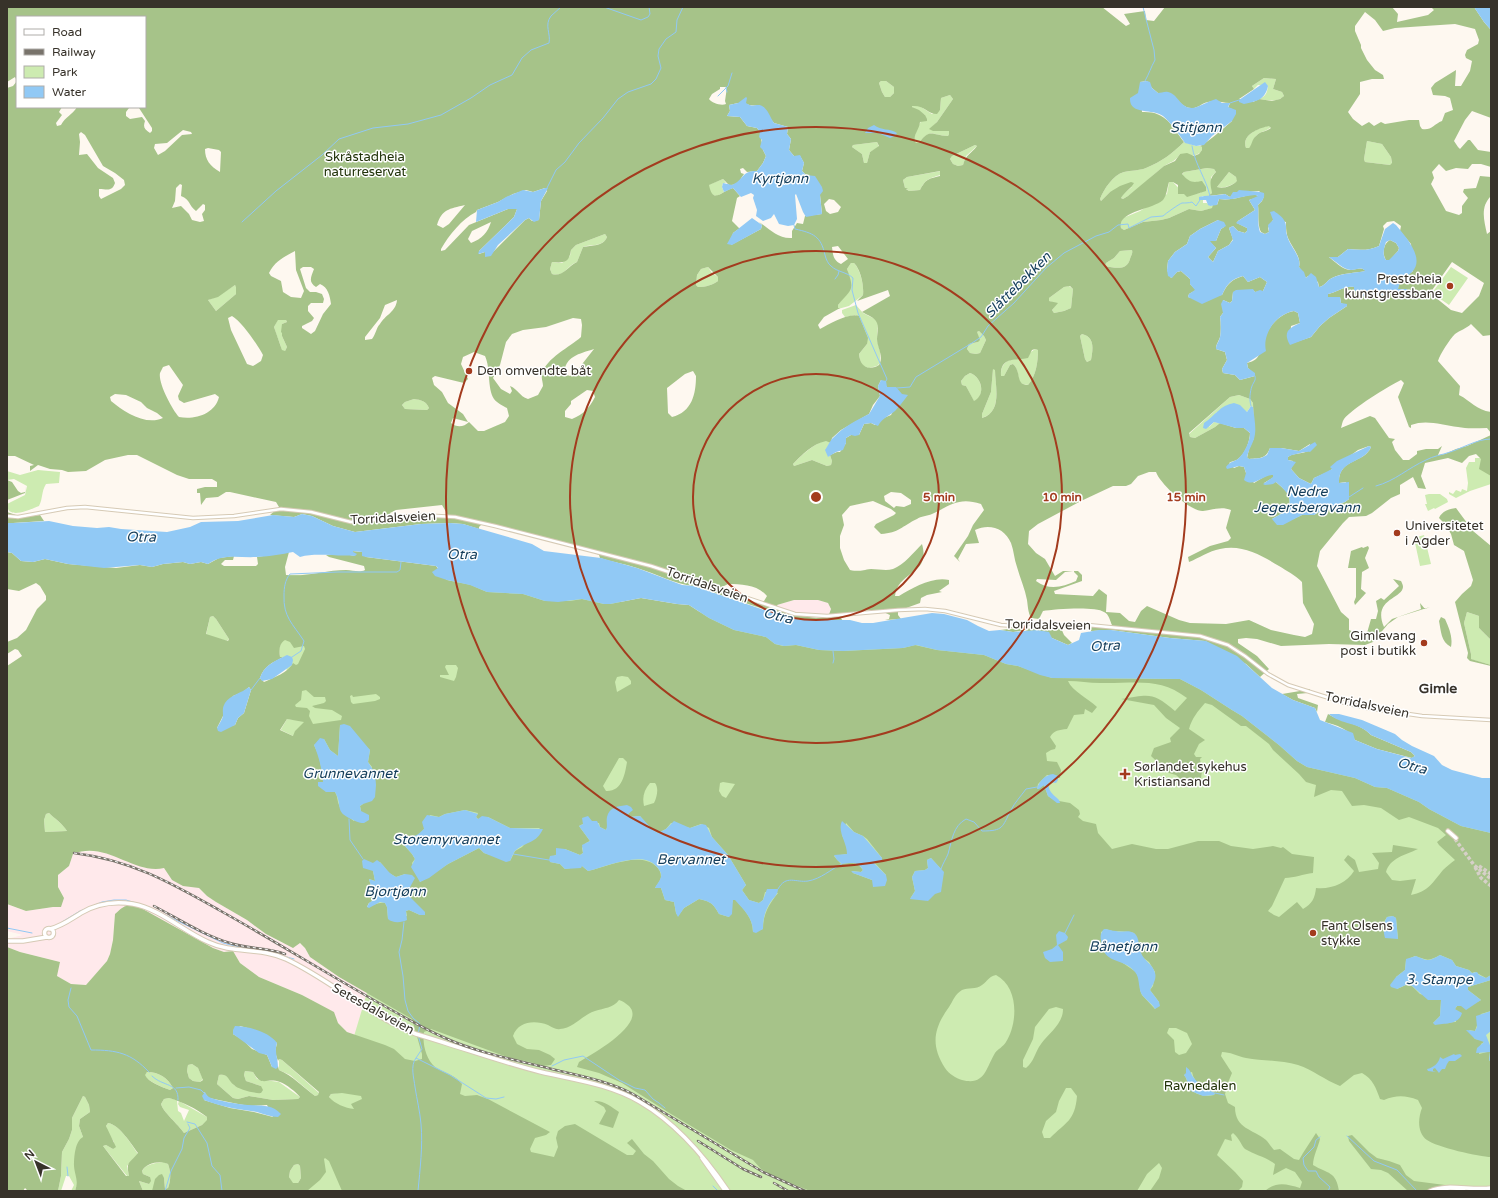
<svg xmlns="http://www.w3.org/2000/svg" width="1498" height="1198" font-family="'Varela Round',sans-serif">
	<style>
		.industrial { fill: #ffe9eb }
		.green { fill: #cdebb1 }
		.forest { fill: #a6c389; fill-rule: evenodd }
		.water { fill: #91c9f5; fill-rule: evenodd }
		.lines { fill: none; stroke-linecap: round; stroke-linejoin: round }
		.stream { stroke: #91c9f5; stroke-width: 1 }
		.highway-tunnel { stroke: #d6d0c8; stroke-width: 3.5; stroke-dasharray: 3.5 2; stroke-linecap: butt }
		.primary-casing { stroke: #d6cab5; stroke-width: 4.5 }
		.highway-casing { stroke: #d6cab5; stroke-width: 5.5 }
		.primary { stroke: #fff; stroke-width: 2.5 }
		.highway { stroke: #fff; stroke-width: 3.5 }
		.rail-casing { stroke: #78736b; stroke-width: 2.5 }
		.rail { stroke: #fff; stroke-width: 1; stroke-dasharray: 3; stroke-linecap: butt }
		.ring { fill: none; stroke: #a33b1e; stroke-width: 2 }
		.poi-dot { fill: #a33b1e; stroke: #fff; stroke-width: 1.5 }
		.labels { text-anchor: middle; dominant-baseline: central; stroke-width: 3; stroke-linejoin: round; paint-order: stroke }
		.park-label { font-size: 13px; fill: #213309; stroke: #fff }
		.poi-label { font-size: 13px; fill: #37322a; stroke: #fff; text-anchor: start }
		.street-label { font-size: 13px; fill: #37322a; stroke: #fff }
		.water-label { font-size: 14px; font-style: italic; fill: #143e5b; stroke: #fff }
		.neighbourhood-label { font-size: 14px; font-weight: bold; fill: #37322a; stroke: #fff }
		.centre { fill: #a33b1e; stroke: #fff; stroke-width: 2 }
		.ring-label { font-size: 12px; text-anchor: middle; font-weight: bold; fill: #a33b1e; stroke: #fff; stroke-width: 3; stroke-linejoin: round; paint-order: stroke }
	</style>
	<rect width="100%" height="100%" fill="#fef8f0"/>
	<path class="industrial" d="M794,600H818L828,603L831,609L828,617L817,618L786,614L778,607L777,605Z
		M101,851L146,868H164L172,880L199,888L207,896L216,902L247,920L266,934L282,943L296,944L299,943L305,948L310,957L339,977L370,995L357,1037L347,1032L338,1023L333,1012L302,995L259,977L240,963L233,951L224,952L213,948L141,908L115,914L113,940L110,954L107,961L86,985L71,984L57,976L60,962L20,952L7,947V939L23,935L7,931V904L26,911L53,907L64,898L58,887V875L69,866L73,854L78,852Z"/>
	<path class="green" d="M1264,78L1276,79L1273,89L1282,92L1284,96C1277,103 1268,100 1259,99C1266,96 1267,93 1268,86L1258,85L1254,89L1252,86Z
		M881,81H886L894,87V93L890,97H885L882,92L879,83Z
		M950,95L953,99L937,122L930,129L949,131V134L948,136C931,135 931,128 919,143H916C912,134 920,123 925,115L912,107V106L918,105L932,114L940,110L941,98Z
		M1269,125L1271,127C1266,132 1260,131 1256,136C1253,139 1253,145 1249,148H1246C1241,135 1259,128 1269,125Z
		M1367,141L1382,144L1391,157L1392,164L1390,165L1365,162L1364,159Z
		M877,142L879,147L870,152L867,163H864L862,154L852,147L853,145Z
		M1184,142L1196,146H1200L1202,147V150C1197,158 1189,155 1180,154C1174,163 1171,161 1163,167C1150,177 1138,191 1123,199L1121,198L1123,194L1132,187L1110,192L1101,201L1100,199C1104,189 1113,175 1124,172C1131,170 1139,171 1146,168C1161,162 1173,153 1184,142Z
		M975,145L977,146L966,156L963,165L958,166L953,164L950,159L952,156Z
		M1207,168L1214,169L1216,172L1211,177L1212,193L1208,196H1202L1200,200H1203V203H1207L1210,206L1213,205V208L1201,211L1189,209L1169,218L1161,220L1143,222L1124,230L1121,228L1120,224L1123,218L1140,211L1167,194L1169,182H1173L1184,194L1201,193L1194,183L1189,182L1182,175L1184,172Z
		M941,171L940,175C928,179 926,179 920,190L909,191L905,188L903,180L907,177Z
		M1229,172L1236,177L1238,181C1232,185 1224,189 1217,187Z
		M723,179L726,183H723L722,187L724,192L717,196C710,195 710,191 708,185Z
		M605,234L607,237C603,247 592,244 583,247L577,262C565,267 565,277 552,274L550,269L552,262L562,263L570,256L571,250L576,245Z
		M1132,250C1133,254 1131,255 1130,259C1127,271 1115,268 1105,266L1106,263L1114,258L1120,251Z
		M851,263H854C861,271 864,286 863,295L849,306L838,309V305C845,297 851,280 847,269Z
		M708,267L712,273L718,277V281C712,285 706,287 698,287L696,285L697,275L701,269Z
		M1451,267L1468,278L1449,305L1432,293Z
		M235,285L237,287L236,294L216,311L208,300L218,296Z
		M1069,286L1073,289L1071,308L1064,311L1054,313L1052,310L1055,306L1052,302L1049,301V298L1064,287Z
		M856,305L863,313L875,319L878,323L877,340L880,351V363L877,366L869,368L863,366L860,360L859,354L867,344L856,315L845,317L842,313V310Z
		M278,319L286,320L287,322L282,324V336L287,347L285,351H282C280,342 276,335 274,327Z
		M979,331L984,336L986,340L980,353L976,354L970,353L967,349L969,344L978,342L977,332Z
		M1082,334C1095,337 1093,349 1091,360L1087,362L1085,359L1080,336Z
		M1035,349L1038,350C1038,362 1036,376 1028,385C1014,385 1022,372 1013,364L1010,365L1004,376H1001C1000,362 1010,358 1022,359Z
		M993,368L995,369C995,385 1003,412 982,418V414L991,392Z
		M970,373C982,377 986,395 974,402L966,386L962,385L961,381L965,376Z
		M1239,395L1250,399L1253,403V407L1251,406L1247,412L1245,411L1217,412L1211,419L1209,427L1214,422L1220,423L1215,427L1195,438L1190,437L1189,434L1230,397Z
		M414,399C421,400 426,401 429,408L427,410L405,409L402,405L405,402Z
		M826,440L831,443L828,457L830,455L832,461L831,465L827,466L812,460L794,466L793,464C802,455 813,444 826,440Z
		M1475,458H1481L1491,462V484L1470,491L1456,498L1449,494V492L1453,494L1456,490L1461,492L1462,489L1467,491L1468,483L1466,468L1469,462H1475Z
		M38,470L60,472L59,483L46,484C41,492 43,499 39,506C31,509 7,521 7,504L25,495L27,486L14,479L7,480V471L20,475Z
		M1429,494H1440L1447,499L1448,502L1435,509L1434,508L1428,511L1425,504H1427L1425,495Z
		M1424,535L1431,564L1420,566L1414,538Z
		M396,574L754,619L1177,668L1491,809V1191H307L313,1172L304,1162L302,1151L314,1160V1165L331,1100L329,1097L331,1094L337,1093L384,936L293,736L281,730L280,731L287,719L297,720L284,657H280L279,649L281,643L286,575Z
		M1467,612L1479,616V628L1491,640V665L1470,659L1471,654L1464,623Z
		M213,616L216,619L229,639L227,641L206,635L210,617Z
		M49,813C55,819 63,824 67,831L45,832L44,820L46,814Z
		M279,1059L282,1060L319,1093L318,1095L315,1096L290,1075L279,1070Z
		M192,1064L198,1068L203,1079L200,1082L193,1081L189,1078L187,1071L188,1065Z
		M245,1071L253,1072L257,1079L279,1082L300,1097L298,1099L273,1100L249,1096L238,1099L233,1098L217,1084L219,1075C228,1073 230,1080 235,1086L245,1089L261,1086L246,1081L244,1075Z
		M147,1072C159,1072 168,1078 173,1088L170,1090C162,1087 149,1082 144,1075Z
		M83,1096L85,1097L89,1105L90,1112L80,1119L79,1126L83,1137L77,1176L78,1183L75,1191H71L74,1185L69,1176H66L61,1191H58L61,1176L62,1152L69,1139L72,1130V1118Z
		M169,1098L178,1100L177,1101L178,1111L181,1113L184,1121L189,1110L180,1107L178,1104L179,1101L207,1117L208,1120L202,1125L184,1133C178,1124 163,1112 161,1104L164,1099Z
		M108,1123C120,1125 131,1144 138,1154L127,1166L129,1176H127L103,1146L106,1145L113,1149L114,1142L108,1133L106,1126Z
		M164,1162L168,1164C171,1172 171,1180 168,1188L165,1189L164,1178L152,1191H143L139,1181L149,1184L150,1177L143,1174L142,1171C147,1163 156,1163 164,1162Z
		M298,1164L300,1166L301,1178L298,1183H292L289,1177L290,1171L294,1165Z"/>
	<path class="forest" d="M7,7H1102L1126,26L1130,24L1124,14L1145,11L1146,20L1154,21L1165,7H1392L1398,14L1397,22L1428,15L1434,10L1431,7H1474L1484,22L1491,30V118L1472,111L1465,120L1454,141L1458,147L1460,149L1468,140H1470L1478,150L1491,152V167L1481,164H1472L1468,169L1456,168L1446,171L1439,164L1432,172L1434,178L1431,184L1446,211L1459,215L1462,213V206L1468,198L1463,192L1464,189L1476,188L1480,176L1491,177V196C1480,207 1484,220 1487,234L1491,231V335L1483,336L1471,324C1466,329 1460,330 1455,334C1450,339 1440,354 1438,361L1460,386L1459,395C1471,401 1476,410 1491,412V433L1487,428C1477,428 1467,429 1458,427C1442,425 1426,419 1411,425V428L1409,427L1398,397L1404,383L1401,380C1387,387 1353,408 1344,419C1342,422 1342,425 1341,428L1370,416L1375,418L1389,438L1395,439L1392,442L1395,450L1403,460H1409L1417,454V451L1426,449H1438L1442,446L1438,455L1445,454L1456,449L1467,446L1491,435V476L1479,469L1481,459L1476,454L1469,456L1462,463L1448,458L1425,463L1421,476L1426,489L1418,488L1413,477L1400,485V494L1391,498L1372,513L1366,516L1349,517L1343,523L1320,551L1317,566L1341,612L1349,619V630L1364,636L1367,633L1371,619H1376L1378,611L1376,601L1381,598L1384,600L1399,586L1393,579L1401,581C1402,583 1403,585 1403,587C1402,599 1372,599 1384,627L1392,619L1421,609L1420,603L1425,609L1430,607L1398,617L1388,624L1373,642L1365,645L1329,644L1281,646L1257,639L1246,638L1238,639V643L1257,656L1269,669L1260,677L1246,664L1205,641L1170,638L1111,630L1091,631L1089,626H1066L1061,628L1064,635L1072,643L1068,645L1052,638L1025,630L1013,632L1000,630C1037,625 1073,624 1109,627L1112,625C1110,621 1109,614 1104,612C1096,606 1054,609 1043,611L1039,619L1031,618C1028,612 1028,607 1027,600C1025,589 1020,578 1017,567C1014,559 1014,551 1011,543C1005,528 989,523 975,530L979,543L966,544L958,559L960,562L954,556L968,536L973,525L984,510L981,504C959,497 951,505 932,514C927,516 921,516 917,519C902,526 899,533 881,534L874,527L876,524L894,515L896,513L891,509L873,501L850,506L842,515L844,525L840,536V548L844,560L850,570C860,572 862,570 871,569C879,569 886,571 893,569C904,565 914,552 922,544C931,576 898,570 895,596H899C912,588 933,576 949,580V584L939,591L942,592L927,595L921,598L920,603L898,611V615L901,619L885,620L889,619L890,615C887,614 884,612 881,611C870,609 849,612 840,617L843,621L802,620L790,618L694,586C674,584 657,574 637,568C625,564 612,562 600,558L599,555L591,551L563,543L551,542L483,523L479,527V529L463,524L450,523L421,524L355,532L333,526L312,516L302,514L294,517L270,515L279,507L276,502L230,492H226L218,497L206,498L201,505L200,493H197V489L205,487H217V482L212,479H189L177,475L137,455H128L105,460L86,471L68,472L62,470L50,469L38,465L30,471V466L34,465L15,456H7V88L13,86L17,81L15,77L7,82ZM1365,12L1375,20L1383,31L1395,28L1455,24L1475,29L1479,40L1478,44L1467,50L1465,55L1466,58L1472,61L1470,71L1461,86H1455L1456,70L1435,83L1431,88L1433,95L1445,96L1450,98L1453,110L1445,113L1442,121C1434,124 1431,131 1422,129L1420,126L1419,120H1409L1385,124L1381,122L1374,126L1369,122L1362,126L1353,119L1348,112L1360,94V82L1372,79H1384L1383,75L1375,70L1367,60L1361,48V45L1355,31V26ZM17,17H145V107H77C73,114 65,117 61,125L57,126L56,123L62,115L59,112L62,107H17ZM1264,78L1276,79L1273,89L1282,92L1284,96L1280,99L1272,101L1259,99L1253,102L1239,99L1254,89L1252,86ZM881,81H886L894,87V93L890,97H885L882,92L879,83ZM1147,81L1152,88L1158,93C1178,92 1178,107 1191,108C1197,109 1202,103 1208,102C1215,100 1222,103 1230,103L1228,108L1232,109V121C1225,127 1206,144 1200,146L1202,147V150L1199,154L1194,156L1187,153L1180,154L1175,161L1164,166L1128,196L1123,199L1121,198C1124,192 1131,189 1134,183L1131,182L1120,186L1110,192L1101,201L1100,199C1104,189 1113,175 1124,172C1131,170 1139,171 1146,168C1161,162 1173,153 1184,142C1171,125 1166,111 1142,112L1140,82ZM720,87H727L725,101L726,104C721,106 712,103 709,99L712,94L720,89ZM950,95L953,99L937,122L929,129L933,131H949V134L948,136C931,135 930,128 919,143H916C912,135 919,131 920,122L927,121V119L925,115L919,110L912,107V106C925,105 927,114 937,114L940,110L941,98ZM738,103C746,103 751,107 759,105L774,123L788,127L787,134L791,139L789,150L794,156H800L804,163L802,171L806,175L820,195L822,214L805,216L803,224L797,223L792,231V238C778,239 770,229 759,222L762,225L761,229L731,245L733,233L740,228H739L732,221L737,198L740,196L733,188C721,191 713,205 709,185L723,179L729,185C737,186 740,180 744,174L741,173L740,169L743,168L747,172L757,171L763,163L766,156L763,150L760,132L757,128L747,126L740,117L727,116L730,111L729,105ZM129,108H139L152,128V131L150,133C144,129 143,127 145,121L142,117L130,119L126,116V112ZM1269,126L1271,128C1266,132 1260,131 1256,136C1252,139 1252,145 1249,148H1246C1241,135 1259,128 1269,126ZM183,130L191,132L192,134L182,135L165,151L158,155L154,148L155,144L167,143ZM81,132L85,135L103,166L115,173L124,180L125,185L121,189L101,199L99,196V189C107,189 112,192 115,183L113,178L98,168L87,154L79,155L80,142L79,134ZM1367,141L1382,144L1391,157L1392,163L1390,165L1365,162L1364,159ZM877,142L879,146L870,152L867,163H864L862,154L852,147L853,145ZM975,145L977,146C971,154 966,154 963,165L958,166L953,164L950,159L952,156ZM208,148L219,150L221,152L220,172C210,166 205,160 205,149ZM1207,168L1214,169L1216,172C1209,179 1210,183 1212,193L1208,196L1225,194L1230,197L1243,191L1247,192L1259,191L1264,196L1262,201L1258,205C1259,213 1257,224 1261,232L1265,234L1269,232L1268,228L1273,220L1286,222C1286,226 1286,231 1287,235C1290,246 1302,256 1299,267L1306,278L1308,276L1318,282L1319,287C1325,286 1327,280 1332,278C1342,273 1355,273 1366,271C1360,266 1356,270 1350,270C1343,270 1334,261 1329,257H1338L1348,249C1359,250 1369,251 1379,246L1384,229L1383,226L1387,222L1394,221L1401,226L1400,231L1411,244L1413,271L1399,282L1398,289H1400L1401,296L1391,292L1380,296L1359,294L1354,287C1346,285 1337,292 1328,294V297H1340L1341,303L1347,306L1329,318L1320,326L1311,337L1290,344L1291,326L1300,323L1298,313L1294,311C1281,313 1269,325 1265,338C1263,345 1261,354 1256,359C1254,361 1250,362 1247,363L1248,368L1255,376L1240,380L1235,375L1223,373L1222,369L1227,360L1225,352L1216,349C1216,344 1219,341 1220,337C1221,335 1221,319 1220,317L1223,313V300L1230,303L1232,301L1233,292L1253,290L1255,292L1263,291L1267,282L1260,277L1248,282L1243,276C1231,280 1227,284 1222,295L1191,298L1188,297L1189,294L1196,290L1190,284V279L1181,271L1177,272L1171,278L1167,270L1168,261L1175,252L1187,244L1190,236L1200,229L1218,220L1224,227L1221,229L1216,241H1209L1216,248L1208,257L1213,262L1218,251L1229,245L1233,239L1229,228L1233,226L1238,231L1245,233L1247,231V228L1237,223L1238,221L1255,210L1249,200L1259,197L1255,194C1242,196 1232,201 1219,199L1217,205H1213L1212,208L1201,211L1189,209L1169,218L1161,220L1143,222L1124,230L1121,228C1117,211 1152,210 1163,200C1167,195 1167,188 1169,182H1173L1178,185V194H1184L1187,197L1206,191V187L1202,181C1192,183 1189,182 1182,174L1184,172ZM940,171V176C928,179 926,179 920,190L909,191L906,189L908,188H905L903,180L907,177ZM1229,172L1236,177L1237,181C1232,186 1224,189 1217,187ZM180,184L182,185L181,196C191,200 188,205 196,211L203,204L205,205V210L202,214L204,221L200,222L192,220L189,214L181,206L172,208L175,201L176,188ZM545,188L547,191L541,201L539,220L532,221L529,218L525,220L492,253L485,252L479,254V251L514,217L517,209H508L469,225L445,250L441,251V249C449,235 462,219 476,212L477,210L498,202L513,194L526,190L533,192ZM829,199L834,200L841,207L838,212L830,214L826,211L824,204ZM465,205L449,224L443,228L437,225C442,209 449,209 465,205ZM491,222C488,232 482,239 471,243L468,239L472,231ZM605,234L607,237C603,247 592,245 583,247L577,262C567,267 563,277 552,274L550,269L552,262C564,263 569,263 571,250L576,245ZM838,246L848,259L841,264C833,260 833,255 832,247ZM1132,250C1133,254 1131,255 1130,259C1127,271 1115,268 1105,266L1106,263L1114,258L1120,251ZM295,251L296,270L304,291L301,298L291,297L283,292L281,281L271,276L269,273C275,261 284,257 295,251ZM1452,262L1484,283L1479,296L1462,313L1451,310L1430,293ZM851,263H854C861,270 864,286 863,295L857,301L888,290L890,296L862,312C867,315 875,317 877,323C879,328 877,334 877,339C877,346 883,355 880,363C879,366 877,366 875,367C865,370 860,364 859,354L867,344L868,338L859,316C850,312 829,324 820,329L818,325L824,317L840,308H838V305C852,288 855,291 847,269ZM303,267H311L314,269C311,277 308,282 316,287L320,284C328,287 330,296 331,304L323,314L315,331L311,334L302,328V326L312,321L314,318L308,311V306L311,303H323L324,299L322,294L316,292H310L306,288L300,269ZM708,267L718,277V281C712,285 706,287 698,287L696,285L697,275L701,269ZM235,285L236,287V294L216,311L208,300L218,297ZM1070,286L1073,289L1071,308L1064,311L1054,313L1052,310L1058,303L1049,301V298L1064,287ZM397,300C396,312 385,315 380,324C376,328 376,334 372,339L365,340V337L380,318L385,305ZM232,316C242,322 257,344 263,355L261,361L253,366L247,364L231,330L228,318ZM573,318L581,319L582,325L581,337C570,347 546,358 542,374C541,378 543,382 543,386L538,395L528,399C519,396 518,389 510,386L512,391L510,394L501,389L493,378L500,365L506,342L512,334L523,330L546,327ZM278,320H286L287,322L282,324L281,332L282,333V336L287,347L285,351L282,350L274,327ZM979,331L984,336L986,340L980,353L976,354L970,353L967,349L969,344L978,342L980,340L977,332ZM1082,334C1095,337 1093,349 1091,360L1087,362L1085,359L1080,336ZM594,349L579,368L570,376L564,374C565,356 579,354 594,349ZM1035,349L1038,350C1038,362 1036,376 1028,385C1015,385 1022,372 1013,364L1010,365L1004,376H1001C1000,356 1016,361 1028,358L1032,350ZM474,352L485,356C491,369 487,388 494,399C497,403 503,406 507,408L509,416L505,422L484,431H478L469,422C464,427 457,428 451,423L453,418L468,422L463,414L448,403L442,392L434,385L432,378L435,376L464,383L468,379L461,364L463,357ZM169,365L183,385L178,396L179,400L184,403L215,394L219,397C215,414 195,420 179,417C172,409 158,383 160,373C161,371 162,369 163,367ZM993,369L995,370C995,385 1003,412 982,418V414L991,392ZM693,371L696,376C696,394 692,412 672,417L668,413L667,388L685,374ZM970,373C982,377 986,395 974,401L966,386L962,385L961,381L965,376ZM881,380L887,387L902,395L891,415L881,419L875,425L871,423L864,424L859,435H851L846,438V443L840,452H837L830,455L832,461L831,465L827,466L812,460L794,466L793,464C802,455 812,444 826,441L831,443L832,438L841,430L869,414L873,405L880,396L878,386ZM587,390L593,391L595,397C589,408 584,414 572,419L565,417V411L571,404V401ZM115,394L126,395L141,402L147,408L157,413L163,418C146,426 124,412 111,401L110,397ZM1239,395L1250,399L1253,403L1254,438L1249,449L1247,458L1249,459C1260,458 1266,459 1270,448H1281L1299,451L1310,444L1308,451C1302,454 1292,453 1288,457V460L1293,461L1291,469L1299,478L1311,484L1314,478L1328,472L1358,450L1369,446L1371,447C1364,464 1338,458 1339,483L1346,482L1349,499L1345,502L1324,509L1314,515H1302L1293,519H1272L1288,510C1293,495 1286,491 1276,482L1264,483L1274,477L1273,475H1267L1254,483L1246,473L1244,467L1239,466L1234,468L1229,463C1232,461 1236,461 1238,459C1245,454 1250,441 1250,433L1244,428H1236L1220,423L1215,427L1195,438L1190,437L1189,433L1230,397ZM414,399C421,400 426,401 429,408L427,410L405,409L402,405L405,402ZM1149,472H1156C1160,484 1191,512 1203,511C1213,510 1221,506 1231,510L1226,528L1231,538L1228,541L1210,546L1188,557L1189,562C1199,558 1209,551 1220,549C1242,544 1261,555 1279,566C1287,571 1295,575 1302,582L1303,603L1314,624L1312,634L1305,637L1294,635L1271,630L1249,620L1226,624L1190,623L1179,620L1147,606L1141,611L1135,622L1129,621L1120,613L1106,612L1107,595L1099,589L1093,596L1055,594L1054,591L1082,581V575L1078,571H1074V572L1078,576L1076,581C1063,587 1049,591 1036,581L1037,579L1056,580L1065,572L1073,571H1063L1055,576L1045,559L1036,553L1028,544L1029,531L1038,524L1081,501L1113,486H1126L1131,484L1138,476ZM891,492L901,493L911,500V504L904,507L896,506L894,508L885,501L884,496ZM442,505L448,515L446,517L398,520L392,518L390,513L396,510ZM728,584C742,584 758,585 767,596L764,601C751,601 729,599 722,587ZM794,600H818L828,603L831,609L828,617L817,618L786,614L783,610L778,607L777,605Z
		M1390,240L1396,243L1399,248L1398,251L1390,260H1386C1382,254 1383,244 1390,240Z
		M7,480L12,482L18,491L21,493L25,492L26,486L25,493L7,500Z
		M1456,508L1473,531L1491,546V640L1479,628V616L1467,612L1464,623L1471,654V659L1491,665V666L1470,661L1467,658L1468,653L1455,602L1462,594L1471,586L1473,580L1464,551L1454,545L1451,534L1444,523L1439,518C1442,511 1449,509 1456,508Z
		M7,512L22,517L40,515L44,521L13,523H7Z
		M1368,546L1369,548L1365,558L1369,568L1362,572L1361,589L1366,593L1355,605L1354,602L1356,597V568H1348L1351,551L1362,547L1363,548Z
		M352,551L362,552L366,557L436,566L447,580L471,585L487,592L523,594L545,601H570L582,599L604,604H610L641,598L677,604L689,605L709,618L734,630L766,637L775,644L783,646L796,645L819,650L843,651L903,648L915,645L937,650L984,655L1006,664L1018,666L1052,678L1180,679L1201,690L1232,710L1242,716L1279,745L1297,761L1307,767L1355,778L1375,787L1387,788L1419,802L1429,809L1461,826L1491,833V975L1486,978L1475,972L1472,973L1469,970L1456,966L1452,960L1440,955C1427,962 1428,960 1415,956L1406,960L1405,970L1396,977L1397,989L1408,984L1412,986L1420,994L1441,1000L1440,1016L1433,1023L1456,1022L1455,1009L1457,1006L1477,1002L1481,1000L1468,990V987L1491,980V1011L1481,1014L1475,1031L1469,1030L1475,1039L1483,1040L1484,1042L1481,1044L1479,1054L1487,1052H1490L1489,1060L1491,1062V1157C1480,1157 1436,1147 1427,1140C1417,1133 1418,1118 1422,1108L1418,1100C1405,1095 1396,1095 1384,1100L1380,1099C1376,1088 1373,1079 1362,1073L1354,1075L1340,1086C1325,1080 1313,1070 1298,1065C1281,1060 1262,1061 1246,1058C1237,1056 1230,1052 1222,1052L1221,1056L1232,1073L1225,1090L1226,1091L1225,1094L1228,1103L1235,1107C1235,1129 1253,1129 1266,1140C1269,1143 1271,1147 1274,1150L1280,1149L1294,1159L1299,1160L1303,1153L1316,1133L1320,1139C1318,1148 1313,1156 1313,1165C1328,1174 1336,1171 1339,1191H1265C1276,1181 1287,1184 1300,1188L1302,1182L1295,1172L1286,1168L1273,1175L1275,1164C1266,1157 1255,1155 1245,1149C1241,1145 1240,1139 1233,1133L1231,1135L1232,1141L1225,1139L1217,1155L1235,1172L1243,1181L1242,1187L1238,1191H1150L1159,1178L1162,1168L1159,1163L1147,1174L1137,1191H810L771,1175L761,1169L753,1160L731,1150L671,1114L622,1083L599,1073L577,1067L579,1062C591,1055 647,1024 629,1006C625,1003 623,1001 619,1000C613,1008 604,1008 595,1011C582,1015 574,1028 560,1029C556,1030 552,1027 548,1025C535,1020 518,1021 513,1036L517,1044L527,1049L539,1050L550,1055L555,1059L551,1065L542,1066L530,1062L507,1057L431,1029L424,1032C422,1043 426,1059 435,1067C445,1074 453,1073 462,1084L460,1094L465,1096L477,1095L488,1099L550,1132L546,1135L535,1138L530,1149L531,1152L554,1157L558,1147L556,1138L558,1131L565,1126L575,1124L627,1155H633L636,1151L627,1143L632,1139L644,1154L653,1161L669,1179L678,1186L687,1191H342L329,1161L325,1158L324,1159L326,1172L320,1180L307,1191H152L155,1179L159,1175L162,1174L164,1178L165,1189L168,1188C171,1180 171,1172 168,1164C160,1160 146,1163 142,1171L143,1174L150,1177L151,1181L149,1184L139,1181L143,1191H75C79,1180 75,1177 74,1166C74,1157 75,1141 83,1137L79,1126L80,1119L90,1112L89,1105L85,1097L83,1096L72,1118V1130L69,1139L62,1152L61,1176L58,1191H28L25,1188L23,1191H7V947L20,952L60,962L57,976L71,984L86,985L107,961L110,954L113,940L115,914C126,904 127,904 141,908L213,948L224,952L233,951L240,963L259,977L302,995L334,1012L338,1023L347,1032L385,1045L394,1049L405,1059L415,1061L422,1059V1054L412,1019L339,977L310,957L305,948L300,943L293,948L266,934L247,920L216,902L207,896L199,888L183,886L172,880L164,868C134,875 106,840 73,854L69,866L58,875V887L64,898L61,907H53L26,911L7,904V666L22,656L18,650L15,649L7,654V642L17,638L26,630L37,609L46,600V596L40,586L36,583L19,591L7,589V552L12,553L21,561L33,562L45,559L68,564L116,568L140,565L152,567L163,564L183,562L190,564L201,562L208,564L219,558L234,556L233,560H225L221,564L224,566H256L258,564L257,557L289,552L285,567L286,575C307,577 326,570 346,570C353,570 359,573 365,570L364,566L329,557L326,555L345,554L355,556ZM213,616L216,619L229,639L228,641L206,634L210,617ZM285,640L290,642L294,648L304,646L305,649L298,664L296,665L293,663C289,672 273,678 264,682L260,678C264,666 272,663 283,657H280C279,650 279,644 285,640ZM446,665H456L458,668L456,677L454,681L440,677V675H449L445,667ZM622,676L628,677L631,681V684L617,692L615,682L617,677ZM1068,681C1079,681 1089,683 1100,683C1132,684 1159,676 1187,698L1175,711C1152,691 1149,695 1121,699L1154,705L1166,718L1180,728L1170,738L1171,742L1154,748L1151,756L1169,773L1176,775L1183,781L1190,779L1201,778L1202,771L1200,759L1202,757H1196L1194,754L1199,744L1205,740L1189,729C1192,718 1198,711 1205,703L1212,705L1241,726H1246L1269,744L1273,750L1299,774L1306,782L1316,785L1314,797L1331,790L1342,791L1352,806L1364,805L1381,808L1399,820L1409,817L1438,828L1446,835L1437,842L1439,845L1455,860C1451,863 1447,866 1443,870C1433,882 1428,892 1411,895L1416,879L1400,881L1392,880L1386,872C1390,858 1405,855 1418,849L1393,845L1392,852L1372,853L1379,863L1378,869L1359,872L1355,860L1348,855L1344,860L1354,871C1347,883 1330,890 1316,888C1315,898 1312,904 1303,909L1297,902L1279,917L1274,915L1268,911L1272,906L1285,878C1294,878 1303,874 1313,873L1314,857L1292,854L1283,847L1281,848L1273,846L1253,849L1231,846L1219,841H1198L1168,849H1156L1132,844L1112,849L1098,833L1096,824L1083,821L1078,817L1080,814L1079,810L1070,803L1059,801V803L1048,796L1044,785L1037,789L1038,784L1047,775L1058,776V778H1060L1061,770L1057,762L1047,761L1046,753L1051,750L1055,749L1056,746L1050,737C1054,730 1059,730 1067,729L1074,715L1084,714L1085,709L1092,713L1097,707C1089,699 1072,691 1068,681ZM249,687L251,690L244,713L238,718L235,725L217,728L233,696L243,692ZM306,690L314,697H325L326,701L324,703L312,706L315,708L332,710L342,716L341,720L313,724L309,716L310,711L307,708L296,707L295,705L301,700L302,691ZM376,694L380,697V699L375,701L353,704L351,702L350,696L352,695L353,697ZM287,719L304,722L295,731L293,736L280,730ZM340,725L370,750L368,762L372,767L363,804L360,806L361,811L354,821C349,817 341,812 339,805C337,800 338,797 335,792H326L319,756L314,745L324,739L330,750L338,756ZM619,758H623L627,762C625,774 622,792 606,791L603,786ZM723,782L735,784L726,798L722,796L719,791L720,783ZM650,783H655C659,788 657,797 654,803L644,806C642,797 644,790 650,783ZM465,810L478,813L476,817L478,819L488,817L510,828H540L522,847L515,851L510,861L484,853L479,848L448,864L420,882L412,863L415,859L412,854L404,845L413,837L420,834L424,829L430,815L439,817L445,814ZM630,812L628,814L629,817L640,816L652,830L658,833L666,829L671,823L690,828L701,824L709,828L712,837L728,855L746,885L742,890L749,900L759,903L763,900L765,892L778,893C769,904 763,914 763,929L753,932C753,918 744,910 736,900L733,899L729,917L719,914C713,903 711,902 699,899L684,908L678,916L676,913L674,902L665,900L661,888H655C657,885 661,880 661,877C661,872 659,869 656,866C640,851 606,867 588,871L582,866L565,869L560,864L550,862L554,856L565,849L580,855L583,853L582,848L586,843L590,841L579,826L583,824L599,823L600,827L606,830L607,828V817ZM49,813C54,818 63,824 67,831L45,832L44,820L46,814ZM846,823L854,832L863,836L867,839L882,858V862L873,861L886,875L872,880L853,873L852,871L861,872L863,870C856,861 852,863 841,864L834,856L847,854V846L842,835ZM931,858L941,869L910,899L915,891L912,877L915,871L925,870L928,868L927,860ZM380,862L389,873L396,877L405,874L409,889V896L420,915L409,910L406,911L407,916L388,919L387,907L385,903C378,902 373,906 367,907L369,903L372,901V890L369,879L375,881L373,871V863ZM1392,916L1396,918L1398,939L1383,931L1384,922L1387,917ZM1106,929C1114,933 1124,930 1134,933L1138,941V944L1142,957L1149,962L1155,972L1153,986L1150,990L1159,1002L1155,1009L1142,995L1140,990V981L1136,972L1101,948V932ZM996,975C1019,987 1018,1023 1006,1042C1003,1047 998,1049 995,1053C986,1068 985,1086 962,1080C956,1078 949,1074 945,1068C930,1044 934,1028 949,1007C953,1001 955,994 962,990C968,987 976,990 982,985C988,981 988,977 996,975ZM1056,1007L1063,1009C1063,1024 1049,1033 1041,1044C1035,1052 1034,1062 1026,1068L1023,1067V1060L1033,1039L1035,1027L1049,1009ZM240,1026L251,1029L277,1043L275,1052L278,1061L279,1059L282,1060L319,1092L318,1095L315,1096C303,1087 293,1076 279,1070L278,1066L272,1067L267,1055L252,1049L243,1040L233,1034ZM1169,1028H1176L1187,1033L1192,1044L1186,1053L1179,1055L1175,1052L1174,1040L1167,1033ZM192,1064L198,1068L203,1080L200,1082L193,1081L189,1078L187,1071L188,1065ZM245,1071L253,1072C262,1088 266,1077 280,1082C286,1084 296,1092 300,1097L298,1099L273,1100L249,1096L238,1099L233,1098L217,1084L219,1075C228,1073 228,1080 234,1085C237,1089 256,1094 261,1093L263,1090L261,1086L246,1081L244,1075ZM147,1072C159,1072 168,1078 173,1088L170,1090C162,1087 148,1082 145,1075ZM1192,1072C1194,1084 1205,1089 1215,1093L1214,1095C1206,1097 1193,1095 1190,1087C1187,1083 1187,1078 1184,1075ZM1066,1088H1071L1077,1096C1075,1121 1066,1122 1050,1138H1044L1042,1132L1046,1121L1056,1112L1059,1101ZM204,1092L209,1098L238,1104L250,1106L267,1105L273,1117L254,1112L230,1108L207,1101L204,1100ZM342,1093L361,1096L362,1099L351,1104L354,1109C345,1108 335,1104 329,1097L331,1094ZM169,1098C183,1102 195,1108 207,1117V1120L202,1125L184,1133C178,1124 163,1112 161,1104L164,1099ZM108,1123C120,1125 131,1144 138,1153C129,1164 126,1161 129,1176H126L103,1146L106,1145L113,1149L116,1147L106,1126ZM298,1164L300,1166L301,1178L298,1183H293L289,1177L290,1171L294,1165Z
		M1441,617L1445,619C1449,628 1453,637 1451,647C1441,642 1441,631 1439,621Z
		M1308,689H1310L1308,693L1297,694L1298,698L1318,705L1317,712L1315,708L1293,700L1282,694L1306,690Z
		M1328,714C1342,723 1359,722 1371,735L1411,752L1415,756L1412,758L1377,749L1355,740C1349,729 1336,725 1325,722Z
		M594,1101C603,1100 612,1107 619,1112L613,1128L599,1124L606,1111L604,1107Z
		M1352,1135L1369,1152L1377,1158L1389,1161L1400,1165L1406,1175L1414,1181L1445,1185L1424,1191H1408L1388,1173L1381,1170L1371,1169L1349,1141L1348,1136Z"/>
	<path class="water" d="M1474,7H1491V30L1484,22Z
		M1147,81L1150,82L1152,88L1158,93C1161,93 1165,91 1168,92C1178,94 1180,108 1192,108C1197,108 1209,101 1216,99L1222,103H1230L1228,107L1236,110V114L1232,121L1212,136L1204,145L1196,146L1185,143C1178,133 1172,124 1163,116C1153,108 1129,116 1130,98L1138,93L1140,82Z
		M1265,82L1268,86C1265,100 1257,101 1244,104L1239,102V100Z
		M746,97L747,98L746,103C752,107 753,105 759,105C767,106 770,117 774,123L788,127L787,134L791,139L789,150L794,156L800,155L804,163L802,171L806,175L815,176L822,187L823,191L820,195L822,214L806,217L803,212L796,194L795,195L797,219L794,225L788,226L779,224L774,214L771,218L763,221L756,216L757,210L753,198L754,195L751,193L741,197L733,188L724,192L722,187L723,183L732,185C745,179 741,171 757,171L763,163L766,156L763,150L760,147L762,140L759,137L760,132L757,128L747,126L740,117L727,116L730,111L729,105L738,103Z
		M874,125C881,131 890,128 897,133L895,136L890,138L878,133H865L868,128Z
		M545,188H548L541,201L539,220L534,222L529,218L525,220L498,245L491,256L485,257V252L478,254L479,251L514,217L517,209H508L476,222L477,210L498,202L506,197L523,190L533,192Z
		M1239,190C1245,191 1258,191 1264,193C1265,198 1262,201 1258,205C1259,213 1257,224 1260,232L1265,234L1269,232L1268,225L1273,220L1270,212L1274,211C1278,214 1283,217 1285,222C1287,226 1285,231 1287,235C1289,246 1302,256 1299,267L1304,272L1306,278L1311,273L1316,277L1319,287C1325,286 1327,280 1332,278C1343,273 1355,273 1365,271C1361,266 1357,270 1351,270C1344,270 1335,261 1329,257H1338L1348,249C1359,250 1369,251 1379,246L1385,229L1393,223L1396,225C1404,235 1426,258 1412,272C1405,279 1400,279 1398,289H1407L1408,292L1406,295L1401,296L1391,292L1368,299L1354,290V287C1346,285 1337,292 1328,294V297H1340L1341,303L1347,304V306L1329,318L1320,326L1311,337L1290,345C1282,331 1290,328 1300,323L1298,313L1294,311C1276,314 1262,334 1266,351L1247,363L1248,368L1255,373V376L1240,380L1235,375L1223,373L1222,369L1227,360L1225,352L1216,349C1216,344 1219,342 1220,337C1221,335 1221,319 1220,317L1223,313L1221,304L1223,300L1230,303L1232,301L1233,292L1236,290L1253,289L1255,292L1260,290L1263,291L1267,282L1260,277L1248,282L1243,276C1231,279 1227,284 1222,295L1202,304L1188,297L1189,294L1195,290L1190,284V279L1181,271L1177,272L1172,278L1168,276L1167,270L1168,261L1175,252L1187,244L1190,236L1200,229L1218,220L1224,222L1226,226L1221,229L1216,241H1210L1216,248L1208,257L1213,262L1218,251L1229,245L1233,240L1229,228L1233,226L1238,231L1245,233L1247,231V228L1236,223L1238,221L1255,210L1249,200L1258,196L1255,195C1242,196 1232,201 1219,199L1217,205L1210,206L1208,205L1206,200H1199V197C1205,195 1218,196 1225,194L1230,197L1233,192H1237ZM1390,240L1396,243L1399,248L1398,251L1389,260H1386C1382,255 1384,248 1386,242Z
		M752,218L762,225L761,229L732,245L727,244L733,233Z
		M881,380L886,381L887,387H896L902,394L908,395C904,400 900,406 895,411C888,417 883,417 878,426L871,423L864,424L859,435L855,436L851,435L846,438V443L843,450L836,452L828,457L825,450C828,446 830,440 834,437C843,427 857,420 869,414C873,408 876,402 880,396L878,386Z
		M1234,403L1240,405L1247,412L1251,406L1253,407C1254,417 1257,429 1254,439C1252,445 1248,451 1247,457L1249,459L1261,458L1267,455L1270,448H1281L1299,451L1315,442L1317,445L1310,452C1306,451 1291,455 1288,457V460L1296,462L1291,469L1299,478L1311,484L1314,478L1332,469L1330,467L1337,461L1369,446L1371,447C1364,464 1338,459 1339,483L1349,482V499L1345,502L1324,509L1314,515H1302L1283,525H1277L1272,519L1288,510C1293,496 1286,491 1276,482L1273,484L1265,485L1263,484L1273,477V475C1262,475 1254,488 1244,480L1246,473L1244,467L1239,466L1227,469L1226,467C1230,461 1235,462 1239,458C1245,452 1250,441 1250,433L1244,428H1236L1214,422L1206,429L1203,428L1204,423C1215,416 1220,405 1234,403Z
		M302,514L312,516L333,526L355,532L421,524L450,523L463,524L532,544L544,551L601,558L637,568L682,585L694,586L767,611L790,618L802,620H850L862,623H873L932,613L944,614L967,620L978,626L989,631L1000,630L1013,632L1037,630L1049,632L1052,638L1068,645L1079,640L1081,633L1099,630H1111L1170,638L1206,641L1237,656L1272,688L1293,700L1315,708L1320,720L1353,733L1355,740L1377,749L1411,758L1415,756L1411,752L1371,735C1359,722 1341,725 1329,714H1339L1362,720L1395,734L1402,740L1412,746L1434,756L1442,765L1452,770L1482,778H1491V833L1461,826L1429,809L1419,802L1387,788L1375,787L1355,778L1307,767L1297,761L1279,745L1242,716L1232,710L1201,690L1180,679L1052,678L1040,675L1018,666L1006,664L984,655L937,650L916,645L903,648L843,651L819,650L796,645L784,646L775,644L766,637L734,630L709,618L689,605L677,604L641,598L610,604H604L582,599L558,602L545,601L523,594L487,592L470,585L447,580L435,576L432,572L438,568L436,566L366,557L362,556V552L353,551V552L357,554L355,556C347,555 340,556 332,555C320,555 311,554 300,557L293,552C283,554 266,557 256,557C238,558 224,553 208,564L201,562L190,564L183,562L163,564L152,567L140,565L104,568L68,564L45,559L33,562L21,561L12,553L7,552V523H13L49,521L73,526L97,528L109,527L121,529L167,532L190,527L201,522L238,521L273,515L294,517Z
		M287,655L292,657L293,660L292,665L272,679L262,681L260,678C264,665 275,661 287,655Z
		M249,687L251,690L244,713L238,718L235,725L221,732L218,731L217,728C219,724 222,720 223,716C223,711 222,708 225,703C230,695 242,693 249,687Z
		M344,724L350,726L370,750L368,762L375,773L376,785L375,797L372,801L363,804L360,806L361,811L369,815V820L364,823C358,823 356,821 351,819C334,811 343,806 335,792H326L318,786V782H323C322,769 319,757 314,745L320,738L324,739L330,750L338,756L340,725Z
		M1053,774L1058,776V780L1056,783L1049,782C1047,791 1054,795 1059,800L1060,803H1057L1048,796L1044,785L1039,789H1037C1039,781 1045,775 1053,774Z
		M627,805L631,807L633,810L628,814L629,817L640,816L652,829L658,833L666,829L674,821L690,828L702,824L706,825L712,837L728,855L746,885L742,890L749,900L759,903L763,900L767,889H778C778,895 773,898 770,903C765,911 763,919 763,929L756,933L753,932C753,918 744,910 735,900H733L732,914L729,917L719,914C713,903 711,902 699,899L684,908L678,917L676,913L674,902L665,900L661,888H655C656,885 660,881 661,877C662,873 659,869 656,866C642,850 606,867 588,871L582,866L581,868L565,869L560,864L550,862L549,860L550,856L556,855V848L565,849L580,855L583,853L582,845L590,841L579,826L583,824L582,818L588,816L592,821H597L600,827L606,830C608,826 606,822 607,817C609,807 619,806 627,805Z
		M465,810L478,814L476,817L478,819L482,816L488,817L510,828L543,829C536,844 527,841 516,850C513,852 512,858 510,861L506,862L484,853L479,848L448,864L429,878L420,882L411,867L415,859L412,854L404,845L407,836C417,837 417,835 424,829L422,822L427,815L439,817L445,814Z
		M842,821L854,832L863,836L882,858V862H873L886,875L887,880L885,886L873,887L872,880L853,873L851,871L861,872L863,870C857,861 852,863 842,864L837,860L834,855L847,854C847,842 837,832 842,821Z
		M931,858L944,872L941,892L935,894L928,901L910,899L915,891L912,877L915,871L925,870L928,868L927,860Z
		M364,859L373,863L377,860C385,865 386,872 396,877L405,874L412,875L415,878L409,889V896L425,912V915H420L409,910L406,911L407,920C401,923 392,923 388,919L387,907L385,903L380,902L369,908L367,907L369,903L372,901V890L369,879L375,881L373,871L363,868L362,861Z
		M1393,916L1396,918L1398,939L1385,938C1383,930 1383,924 1387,917Z
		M1104,929C1108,929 1112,931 1116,931C1122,933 1128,929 1134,933C1140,937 1138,947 1141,953C1144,961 1153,964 1155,973C1157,979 1152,986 1150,990L1159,1002L1160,1006L1155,1009C1152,1003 1144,999 1141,993C1138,986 1140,978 1135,972C1122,956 1103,966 1101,940C1100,936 1101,932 1104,929Z
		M1059,931L1065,933L1068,937L1067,940L1058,945L1063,952V961L1050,962L1045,958L1043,952L1052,949L1057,945L1056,935Z
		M1440,955L1452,960L1456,966L1469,970L1472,973L1477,972L1479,975L1486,978L1491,975V980L1468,987V990L1481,1000L1466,1010L1461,1006H1457L1455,1009L1462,1013C1459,1025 1445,1023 1435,1025L1433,1023L1440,1016L1441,1000H1428L1412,986L1408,984L1397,989L1391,987L1390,985L1396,977L1405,970L1406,959L1416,956C1428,961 1428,962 1440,955Z
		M1491,1011V1031L1486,1035L1491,1048V1062L1489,1060L1490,1052L1476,1053L1477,1048L1484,1042L1475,1039L1466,1030L1475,1031L1477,1027L1476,1016Z
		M235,1026C248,1026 269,1032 277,1043C274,1051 278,1058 278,1067L276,1069L272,1067L267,1055L259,1053L233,1034V1030Z
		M1454,1054L1455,1055L1460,1054L1462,1056L1455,1061H1449L1447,1064L1445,1069H1442L1439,1073L1435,1068L1433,1069V1071L1436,1072L1428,1071L1427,1069C1433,1068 1439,1063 1440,1057L1443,1059Z
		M1186,1067C1191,1070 1190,1073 1194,1078C1200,1086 1206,1089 1215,1093L1214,1095L1203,1096L1191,1091L1186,1078L1184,1075L1186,1073Z
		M205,1092C206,1094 207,1096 209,1097C213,1100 242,1105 249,1105C261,1106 272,1104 281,1114L278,1117C271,1117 264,1114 257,1112C238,1109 221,1107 204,1100L202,1096Z"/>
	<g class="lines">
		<path class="stream" d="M604,7L641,20L648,17L650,14L649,7
			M1143,7L1154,50L1155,60C1151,67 1149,74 1145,81
			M726,87L727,92
			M718,96L728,86L732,73
			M1230,103L1239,100
			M1192,146C1195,165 1206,178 1210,196
			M547,188L556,170L565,162L579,143L603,118L618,99L628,92L651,84L656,79L661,68L658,56L659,49L666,39L676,32L677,20L683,7
			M242,222L276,191L322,155L339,139L373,128L408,124L441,115L471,98L490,85L512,75L522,58L531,50L549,43C551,34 544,25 551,16C554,13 558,10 561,7
			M794,225L795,229C813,233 821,236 825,255C826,259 828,264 831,266C837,272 847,272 853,278L852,290L858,313L887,379L886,381
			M835,279L838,275L839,271
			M897,388L910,387L916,377L972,343L981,337L988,326L1014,303L1046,268L1064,253L1096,236L1109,232L1118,225L1128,224L1129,228L1151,217L1163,216C1165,214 1179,204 1182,203C1185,203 1189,203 1192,202L1196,206L1200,200
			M1251,406C1249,399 1250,392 1252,386C1254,381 1256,381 1255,376
			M1376,486C1395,481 1408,468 1426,460C1433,456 1442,455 1450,452C1463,448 1477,439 1491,439
			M1349,497L1363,488
			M292,657L301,651L304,641C293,624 283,617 284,595C284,588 285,580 290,574L338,572H397L400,570L401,562
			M833,663L834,659L833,651
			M251,690L260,678
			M349,819L350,840L363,859
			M513,854L549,860
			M941,869C943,863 946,859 948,854C952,840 953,826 966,819L974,822L982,831C1004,831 1002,827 1011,810C1015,802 1021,796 1026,789L1037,787
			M778,889C786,874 796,883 808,881C821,879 831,869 842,864
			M62,922L80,911L102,902L114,900H126L149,907L223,943L247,949
			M404,922L402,940L399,952L403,976L405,1000L408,1011L413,1018L420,1024L418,1035L422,1049L416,1058
			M7,928L32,933
			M1065,933L1074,915
			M280,955L294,959
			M71,988L68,1000L69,1007L77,1016L91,1050C117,1050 131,1053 149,1072
			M552,1066L564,1060L583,1056L619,1080L635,1088L645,1090L653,1099L659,1103L665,1108
			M152,1076C163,1087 179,1082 178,1100
			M176,1088L189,1087L201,1090L204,1093
			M1215,1093L1224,1095
			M187,1122L195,1124L207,1143L212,1166L220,1175L222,1191
			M1347,1136L1374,1161L1397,1170L1417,1191
			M1320,1137L1316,1140L1314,1147L1303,1158L1304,1165L1308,1171H1316L1319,1177L1330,1187L1328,1191
			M67,1167L68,1176
			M713,1186L718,1191
			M165,1191L171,1171L182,1149L184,1138L190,1128L188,1124
			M418,1191C420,1169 423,1146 421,1124C420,1112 417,1100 415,1087C414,1078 410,1066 416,1058L450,1075L486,1098L496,1099L504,1097"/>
		<path class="highway-tunnel" d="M1455,839L1474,865L1491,879
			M1479,866L1491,874
			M1475,867L1481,878L1491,886"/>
		<g class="primary-casing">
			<path id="primary" d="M7,516L18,517L67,508L85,507L193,518L234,516L281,509L311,512L351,522L419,515L455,517L495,526L651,566L795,614L827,616L898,610L925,609L945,611L1001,625L1028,627L1088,625L1200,636L1228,645L1245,656L1268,674L1288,685L1345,703L1367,708L1422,716L1491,720"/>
		</g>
		<g class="highway-casing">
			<path id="highway" d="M1448,831L1456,838
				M44.5 933a4.5 4.5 0 1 1 9 0a4.5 4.5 0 1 1-9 0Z
				M50,929C62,926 71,919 81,913C96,904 115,901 133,904C160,909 183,931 208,942C233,954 261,947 286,959C331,980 369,1016 416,1034C426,1037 436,1040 445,1043C477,1053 509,1064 541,1072C575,1080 609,1084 640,1102C676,1123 705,1157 728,1191
				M7,941H23L47,937
				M702,1158L724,1189
				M1430,1191C1448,1183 1471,1191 1491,1188
				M1438,1191H1464"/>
		</g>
		<use href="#primary" class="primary"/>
		<use href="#highway" class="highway"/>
		<g class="rail-casing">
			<path id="rail" d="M74,853C131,860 171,883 219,910C273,940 326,973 379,1003C401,1015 422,1028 445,1038C481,1054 521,1061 560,1071C586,1077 610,1082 633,1094L763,1172L805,1191
				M154,906C179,919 203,935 230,943C248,949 267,947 285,954
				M698,1141L743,1169L761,1177
				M774,1183L788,1191"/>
		</g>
		<use href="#rail" class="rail"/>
	</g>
	<g class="ring">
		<circle cx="816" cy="497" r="123"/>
		<circle cx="816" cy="497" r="246"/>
		<circle cx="816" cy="497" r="370"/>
	</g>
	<g class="poi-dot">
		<circle cx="1450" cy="286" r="4"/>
		<circle cx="469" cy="371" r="4"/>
		<circle cx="1397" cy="533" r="4"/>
		<circle cx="1424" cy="643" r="4"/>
		<path d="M1123 768h4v4h4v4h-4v4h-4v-4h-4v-4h4z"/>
		<circle cx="1313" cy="933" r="4"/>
	</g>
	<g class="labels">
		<g class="park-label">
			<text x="365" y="157">Skråstadheia<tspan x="365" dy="15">naturreservat</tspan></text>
			<text x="1200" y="1086">Ravnedalen</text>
		</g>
		<g class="poi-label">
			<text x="1442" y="279" text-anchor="end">Presteheia<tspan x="1442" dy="15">kunstgressbane</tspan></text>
			<text x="477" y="371">Den omvendte båt</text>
			<text x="1405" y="526">Universitetet<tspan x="1405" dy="15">i Agder</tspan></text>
			<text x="1416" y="636" text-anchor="end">Gimlevang<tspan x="1416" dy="15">post i butikk</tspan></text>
			<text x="1134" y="767">Sørlandet sykehus<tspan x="1134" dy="15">Kristiansand</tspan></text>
			<text x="1321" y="926">Fant Olsens<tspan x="1321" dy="15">stykke</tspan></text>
		</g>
		<g class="street-label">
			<text transform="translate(393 518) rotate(-3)">Torridalsveien</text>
			<text transform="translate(707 585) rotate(19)">Torridalsveien</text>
			<text transform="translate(1048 625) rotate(1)">Torridalsveien</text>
			<text transform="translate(1367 705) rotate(12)">Torridalsveien</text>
			<text transform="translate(373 1009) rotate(29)">Setesdalsveien</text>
		</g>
		<g class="water-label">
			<text x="1196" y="127">Stitjønn</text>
			<text x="780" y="178">Kyrtjønn</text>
			<text transform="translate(1018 285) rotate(-45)">Slåttebekken</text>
			<text x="1307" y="491">Nedre<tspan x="1307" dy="16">Jegersbergvann</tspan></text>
			<text transform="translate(141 537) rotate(1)">Otra</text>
			<text x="462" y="554">Otra</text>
			<text transform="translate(778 616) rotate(14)">Otra</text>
			<text transform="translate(1105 646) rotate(-3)">Otra</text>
			<text transform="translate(1412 766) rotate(15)">Otra</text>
			<text x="350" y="773">Grunnevannet</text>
			<text x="446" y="839">Storemyrvannet</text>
			<text x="691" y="859">Bervannet</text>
			<text x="395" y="891">Bjortjønn</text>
			<text x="1123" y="946">Bånetjønn</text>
			<text x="1439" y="979">3. Stampe</text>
		</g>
		<g class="neighbourhood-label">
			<text x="1438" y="688">Gimle</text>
		</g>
	</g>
	<circle cx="816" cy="497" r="6" class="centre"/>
	<g class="ring-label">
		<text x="939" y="501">5 min</text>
		<text x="1062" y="501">10 min</text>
		<text x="1186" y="501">15 min</text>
	</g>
	<rect width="1498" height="1198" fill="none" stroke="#37322a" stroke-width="16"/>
	<rect x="16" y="16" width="130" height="92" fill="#ffffff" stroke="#afadaa"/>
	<rect x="24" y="29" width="20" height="6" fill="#ffffff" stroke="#afadaa"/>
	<text x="52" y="36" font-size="12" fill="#37322a">Road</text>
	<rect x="24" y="49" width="20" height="6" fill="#78736b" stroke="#afadaa"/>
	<text x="52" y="56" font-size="12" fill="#37322a">Railway</text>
	<rect x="24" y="66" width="20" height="12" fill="#cdebb1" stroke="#afadaa"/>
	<text x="52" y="76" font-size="12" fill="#37322a">Park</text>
	<rect x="24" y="86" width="20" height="12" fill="#91c9f5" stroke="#afadaa"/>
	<text x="52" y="96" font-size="12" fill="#37322a">Water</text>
	<g transform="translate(36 1162) rotate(318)" stroke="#ffffff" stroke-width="3" paint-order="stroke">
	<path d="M0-3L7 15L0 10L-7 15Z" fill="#37322a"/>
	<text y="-6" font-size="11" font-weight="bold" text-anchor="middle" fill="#37322a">N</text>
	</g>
</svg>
